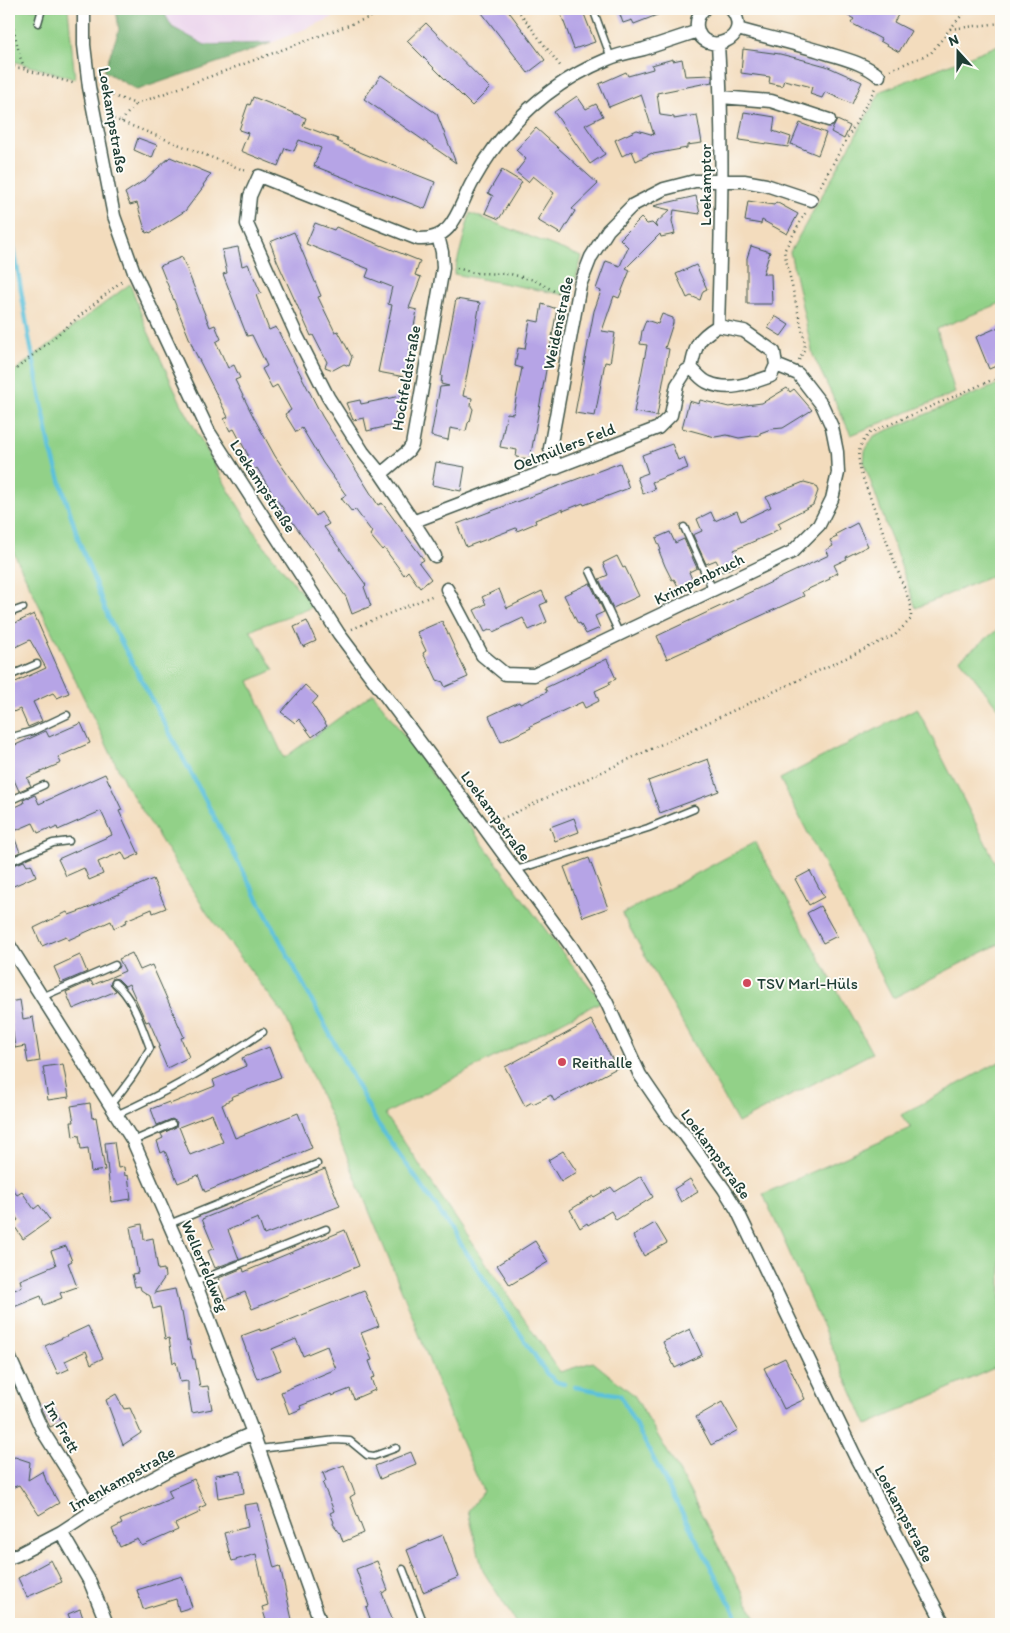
<svg xmlns="http://www.w3.org/2000/svg" width="1010" height="1633" font-family="Itim,sans-serif">
	<style>
		.built { fill: #ead1ec }
		.green { fill: #92d188; stroke: #58875e }
		.forest { fill: #75b374; stroke: #4a7854 }
		.lines { fill: none; stroke-linecap: round; stroke-linejoin: round }
		.stream { stroke: #5cc1da; stroke-width: 4.5 }
		.building { fill: #b6a4e6; fill-rule: evenodd }
		.service-casing { stroke: #3f5549; stroke-width: 9 }
		.minor-casing { stroke: #3f5549; stroke-width: 15 }
		.path { stroke: #3f5549; stroke-width: 2.5; stroke-dasharray: 1 4; stroke-linecap: butt }
		.service { stroke: #fff; stroke-width: 6 }
		.minor { stroke: #fff; stroke-width: 12 }
		.poi-dot { fill: #d1495b; stroke: #fdfcf7; stroke-width: 2 }
		.labels { text-anchor: middle; dominant-baseline: central; stroke-width: 4; stroke-linejoin: round; paint-order: stroke }
		.street-label { font-size: 16px; fill: #1f3d34; stroke: #fdfcf7 }
		.poi-label { font-size: 16px; fill: #1f3d34; stroke: #fdfcf7; text-anchor: start }
	</style>
	<rect width="100%" height="100%" fill="#fdfcf7"/>
	<filter id="ink" filterUnits="userSpaceOnUse"><feTurbulence type="fractalNoise" baseFrequency=".02" numOctaves="2"/><feDisplacementMap in="SourceGraphic" scale="10" xChannelSelector="R" yChannelSelector="G"/><feConvolveMatrix kernelMatrix="1 2 1 2 8 2 1 2 1" color-interpolation-filters="sRGB"/></filter>
	<filter id="wash" filterUnits="userSpaceOnUse"><feTurbulence type="fractalNoise" baseFrequency=".0096" numOctaves="4" result="noise"/><feDisplacementMap in="SourceGraphic" scale="20" xChannelSelector="R" yChannelSelector="G"/><feGaussianBlur stdDeviation="1.12" result="paint"/><feColorMatrix in="noise" values="0 0 0 0 0 0 0 0 0 0 0 0 0 0 0 0 0 1.4 0 .05"/><feComposite in="paint" operator="in"/></filter>
	<g filter="url(#wash)">
		<rect width="100%" height="100%" fill="#f3dcbd"/>
		<path class="built" d="M162,9H353L271,43L205,45L172,27Z"/>
		<path class="green" d="M9,9H68L75,79L9,60Z
			M1001,44V303L937,329L955,393L851,435L813,355L790,252L881,91Z
			M470,213L582,257L571,296L454,274Z
			M130,284L146,327L181,403L228,489L260,541L313,607L250,630L274,670L249,681L284,758L373,693L561,951L602,1001L385,1114L560,1372L593,1362L634,1395L680,1473L759,1624H517L483,1571L468,1511L483,1491L450,1416L413,1318L331,1118L285,1016L207,913L126,785L9,543V375Z
			M1001,383V572L916,608L864,463L865,451L874,436Z
			M1001,627V712L960,659Z
			M917,708L1001,873V943L893,998L780,779Z
			M755,842L872,1053L738,1123L622,914Z
			M1001,1061V1365L867,1425L763,1194L911,1128L901,1115Z"/>
		<path class="forest" d="M116,9H162L172,27L205,45L271,43L228,59L137,90L104,71L119,30Z"/>
		<g class="lines">
			<path class="stream" d="M9,218L28,332L51,451L79,541L109,619L376,1121L433,1202L547,1374L557,1382L564,1384
				M575,1387L620,1395L741,1624"/>
		</g>
		<g id="blocks">
			<path class="building" d="M479,9H507L545,60L528,73Z
				M559,9H582L595,42L574,49Z
				M618,9H670V10L634,24L632,20L623,23Z
				M836,9H888L898,15L894,22L911,31L899,52L880,41L881,39L851,23L854,19Z
				M426,23L490,88L472,106L407,41Z
				M743,49L780,54L804,60L826,66L862,82L852,104L825,92L822,98L810,94L812,87L784,80L782,86L769,83L770,77L741,73Z
				M673,59V61L682,59L685,76L712,75V82L657,93L660,115L674,117V119L697,115L702,143L687,145V148L653,154L652,153L636,161L632,151L622,156L615,140L637,130L654,135L641,94L609,107L599,84L626,72L628,76L653,69L652,65Z
				M381,75L437,114L456,163L364,99Z
				M577,96L586,109L596,104L603,116L585,125L605,154L590,164L554,112Z
				M253,97L306,118L303,126L338,139L337,141L362,153L435,182L425,209L314,166L321,148L299,140L294,151L285,148L278,166L241,151L248,133L239,130L248,104L250,105Z
				M744,112L775,117L773,131L791,137L788,147L739,140Z
				M837,120L850,126L844,139L831,132Z
				M800,123L826,133L818,155L791,144Z
				M536,128L598,184L572,209L575,211L561,234L537,220L554,193L533,176L528,182L516,172L526,159L516,150Z
				M138,138L157,145L152,158L134,150Z
				M170,157L211,174L203,185L204,186L185,211L150,233L149,232L146,233L137,203L130,205L125,193L145,180Z
				M502,170L522,182L499,219L485,213L493,196L488,193Z
				M696,196L700,214L674,210L672,221L675,234L661,237L660,234L626,268L630,270L619,298L614,296L602,331L615,333L610,363L605,362L595,416L575,413L594,311L601,291L596,289L606,261L620,266L628,247L620,239L641,218L647,224L652,223L657,228L655,224L670,210L653,206Z
				M748,201L774,205L776,202L798,214L787,234L762,220L761,224L745,221Z
				M315,223L334,230L336,227L420,261L415,275L421,277L409,308L417,310L405,377L378,372L392,305L388,304L392,287L366,277L369,269L306,244Z
				M294,232L321,296L318,297L335,332L338,331L352,357L349,366L344,364L333,370L325,367L327,362L313,335L311,336L277,261L270,242Z
				M751,246L770,252L763,274H771L772,304H747V258Z
				M238,247L242,266L248,264L261,293L256,295L269,330L276,327L322,416L378,505L382,503L424,560L419,563L431,579L420,588L408,571L404,575L384,548L382,550L370,535L372,532L355,509L352,512L341,498L346,495L323,463L302,428L296,432L285,414L291,410L277,385L272,388L262,369L267,366L252,335L247,336L223,274L227,273L222,250Z
				M182,257L210,327L215,325L221,339L216,342L228,368L234,365L240,378L235,380L254,418L275,456L316,516L321,512L329,524L324,527L366,585L364,587L371,606L352,614L346,597L272,493L257,468L252,471L244,457L248,455L234,429L230,431L224,419L228,417L194,350L160,266Z
				M696,265L707,289L703,291L700,300L691,296L687,298L676,274Z
				M456,299L480,303L463,396L472,398L471,406L473,409L470,421L468,423L466,431L450,428L448,440L431,436L440,387L449,386L441,384L442,376H441Z
				M542,304L557,309L530,459L516,457L517,450L500,447L507,413L513,414L522,368L515,366L518,348L525,349L530,320L539,322Z
				M662,314L673,318V323L665,348L669,349L657,416L634,412L647,345L640,344L642,331L646,320L658,324Z
				M775,316L789,325L781,336L768,328Z
				M1001,326V364L989,369L976,337Z
				M787,388L790,392L794,389L812,410L783,428L771,429L760,433V435L739,438L727,435L715,437L682,428L689,401L699,404L700,400L729,407L762,403Z
				M405,395V410L395,413L398,424L367,431L364,418L353,420L346,403L360,400L361,404Z
				M672,444L678,460L684,458L688,468L652,482L655,489L643,494L637,477L648,473L642,455Z
				M436,462L465,467L461,491L432,485Z
				M620,463L629,488L584,505L583,503L563,511V509L535,520L536,523L517,531L516,528L466,547L457,524Z
				M804,482L815,485L818,491L813,505L778,523L781,528L773,532V533L734,550L740,564L722,572L716,560L706,564L693,535L702,531L697,519L711,512L715,521L737,511L741,521L771,507L766,497Z
				M857,523L868,546L846,557L847,559L834,565L838,573L829,577L830,579L802,592L804,596L667,659L657,636L829,555L826,550L833,546L830,540L837,537L836,534Z
				M670,532L675,543L684,539L697,568L689,572L694,584L680,590L674,579L672,580L665,566L659,551L661,550L656,538Z
				M617,556L623,568L625,567L639,596L613,608L599,579L608,575L603,563Z
				M590,583L604,612L595,616L600,628L586,634L580,623L578,624L564,595Z
				M499,589L507,608L542,591L547,602L540,605L547,622L529,630L523,618L493,632L491,629L485,632L474,610L486,604L482,597Z
				M34,614L69,693L57,698L53,693L33,702L42,721L28,727L20,709L9,714V685L46,668L30,640L9,650V626Z
				M307,621L316,641L303,647L294,627Z
				M442,621L468,677L445,687L443,682L437,680L431,667L430,668L423,653L426,651L417,632Z
				M607,659L616,679L609,682L610,684L595,691L599,701L585,708L582,702L530,726L531,728L501,742L489,716L519,702L520,704L547,692L545,688Z
				M305,685L318,697L312,704L327,726L312,737L299,719L295,723L281,712Z
				M81,723L90,743L58,757L61,763L27,778L31,786L19,791L9,769V748L46,731L49,737Z
				M708,759L719,791L660,813L648,781Z
				M105,774L122,810L119,811L139,854L126,860L122,852L98,862L103,874L89,880L84,868L66,876L58,859L112,835L101,811L58,830L57,827L51,830L50,828L38,833L33,823L12,832L20,852L9,857V810L24,803L23,800L35,795L39,804Z
				M574,818L579,832L555,841L550,827Z
				M589,858L608,908L583,917L564,867Z
				M24,861L27,866L31,864L36,876L9,888V867Z
				M810,871L824,897L809,905L795,879Z
				M153,879L166,908L153,913L152,909L126,920L127,922L114,928L111,921L68,940L66,936L42,946L34,928L67,912L69,915L83,910Z
				M820,906L837,936L823,943L807,913Z
				M132,953L140,970L152,965L184,1037L181,1038L189,1057L167,1068L158,1047L160,1046L149,1021L146,1022L129,984L125,986L118,979L113,978L110,984L116,991L73,1009L66,992L91,981L93,985L125,971L119,959Z
				M80,955L87,972L61,983L54,967Z
				M20,1000L23,1019L33,1017L40,1061L28,1063L25,1046L15,1048L9,1002Z
				M591,1020L617,1068L554,1101L551,1095L533,1104L532,1102L525,1106L505,1067Z
				M269,1047L281,1077L231,1097L232,1099L226,1102V1103L222,1105L235,1138L298,1113L312,1148L205,1192L198,1175L178,1183L165,1151L161,1153L157,1141L163,1138L161,1134L176,1127L177,1122L172,1119L157,1125L151,1109L169,1102L170,1104L215,1086L213,1080L246,1066L242,1058ZM212,1114L223,1142L190,1155L179,1127Z
				M63,1064L69,1097L48,1100L43,1067Z
				M90,1103L92,1118L96,1117L105,1170L91,1172L88,1148L81,1149L79,1135L73,1137L71,1122H74L71,1106Z
				M114,1142L118,1168L124,1167L125,1176L128,1175L131,1199L111,1202L105,1143Z
				M563,1151L577,1172L561,1182L548,1160Z
				M325,1169L340,1206L264,1235L258,1218L228,1230L239,1259L215,1268L208,1251L214,1248L202,1219Z
				M641,1176L653,1197L616,1220L611,1211L588,1225L587,1223L580,1228L570,1210L586,1200L593,1196L594,1197L611,1187L615,1192Z
				M690,1179L698,1192L681,1202L674,1189Z
				M9,1185L17,1195L22,1192L34,1209L39,1205L50,1220L23,1239L13,1224L18,1220L9,1207Z
				M655,1223L667,1243L644,1256L633,1236Z
				M142,1224L144,1240L153,1238L158,1270L164,1269L165,1277L154,1293L175,1289L180,1312H182L187,1341L189,1340L193,1359H195L200,1387L208,1386L212,1409L192,1413L188,1390V1381L180,1382L176,1362L173,1363L169,1338L165,1339L160,1307L153,1309L150,1296L141,1290L140,1286L135,1287L132,1274L138,1273L130,1227Z
				M345,1230L359,1266L252,1309L245,1292L225,1300L217,1281L220,1280L219,1278L243,1268L244,1272Z
				M535,1241L548,1262L510,1285L497,1265Z
				M66,1246L72,1261L68,1263L77,1287L60,1293L62,1298L44,1305L41,1296L9,1309V1292L22,1287L20,1280L56,1265L51,1251Z
				M364,1290L379,1326L361,1333L372,1360L369,1361L375,1377L371,1378L375,1390L354,1399L350,1389L332,1396L331,1394L300,1406L301,1409L289,1414L281,1392L336,1369L327,1346L303,1356L296,1339L272,1349L281,1370L257,1379L241,1336L260,1329V1331L270,1328Z
				M88,1326L103,1358L91,1364L86,1351L65,1361L69,1369L58,1374L45,1346Z
				M690,1329L702,1355L675,1368L663,1342Z
				M785,1358L805,1399L784,1409L764,1368Z
				M116,1394L124,1409L130,1408L141,1433L123,1445L106,1400Z
				M722,1402L738,1430L711,1445L696,1417Z
				M52,1403L61,1422L50,1427L41,1409Z
				M411,1452L416,1464L380,1479L375,1466Z
				M15,1457L30,1462L28,1480L43,1471L46,1481L59,1503L39,1515L19,1485L9,1489V1459Z
				M344,1465L355,1494L350,1497L364,1533L343,1542L340,1533L333,1524L334,1522L330,1513L334,1511L323,1484L326,1481L323,1473Z
				M241,1471L244,1493L218,1498L215,1475Z
				M194,1479L206,1505L199,1508L201,1512L175,1524L178,1530L142,1546L138,1539L120,1547L112,1529L122,1524L120,1520L172,1498L168,1490Z
				M258,1503L274,1568L280,1566L293,1624H267L262,1607L268,1605L256,1554L232,1561L229,1552L224,1533L248,1527L244,1505Z
				M443,1535L459,1577L423,1592L407,1550Z
				M51,1560L62,1582L27,1597L18,1578Z
				M377,1561L388,1590L382,1593L394,1624H372L366,1607L369,1606L356,1569Z
				M182,1576L192,1607L179,1611L176,1599L143,1609L137,1590Z
				M80,1609L84,1621L72,1624L68,1614Z"/>
		</g>
	</g>
	<g filter="url(#ink)">
		<use href="#blocks" fill-opacity="0" stroke="#3f5549" stroke-width="1"/>
		<g class="lines">
			<g class="service-casing">
				<path id="service" d="M593,9L611,58
					M38,23L42,9
					M684,527L713,590
					M590,571L620,635
					M9,613L23,608
					M9,676L37,664
					M9,738L33,731L67,715
					M9,801L44,785
					M9,862L53,843L69,841
					M516,870L648,828L694,809
					M42,997L115,965
					M110,1105C126,1087 139,1068 150,1048C141,1025 134,999 115,983
					M116,1115C168,1092 216,1064 263,1032
					M133,1141L172,1124
					M169,1224L317,1164
					M195,1282L326,1229
					M259,1449L336,1440L350,1441L367,1455L374,1456L396,1448
					M403,1569L424,1624"/>
			</g>
			<g class="minor-casing">
				<path id="minor" d="M84,9V45L89,87L114,216L134,272L209,432L339,634L483,826L571,946L606,1001L640,1075L670,1119L685,1135L724,1189L737,1210L855,1456L944,1624
					M704,9C699,14 696,20 697,27C702,59 756,39 731,9
					M737,29C767,37 797,44 826,53C845,59 864,63 879,76
					M718,44C724,138 721,232 718,326
					M721,97L771,101L829,120
					M718,326L744,331L774,352L776,365L771,376C751,383 730,392 709,383C702,381 696,372 691,368C696,344 697,339 718,326Z
					M557,468L550,448L580,285L591,257L608,230L633,205L664,189L695,181H744L766,185L811,200
					M381,474L363,452L328,397L297,336L247,224L250,196L259,176L418,239C455,241 458,207 473,181C504,125 548,84 608,59C619,54 632,52 644,49C662,43 680,37 698,31
					M415,521L658,428L671,415L677,385L686,371L691,368
					M435,556C418,527 399,501 381,474L408,451L412,445L443,268L442,252L438,236
					M447,589L482,655L505,674L534,675L792,552L819,525L832,499L838,473L837,452L832,427L822,405L798,374L776,365
					M9,945L133,1141L198,1290L253,1433L321,1624
					M9,1356L42,1430L93,1511
					M61,1532L90,1582L107,1624
					M9,1558L17,1555L61,1532L93,1511L172,1468L253,1433"/>
			</g>
			<path class="path" d="M9,9L20,57L25,69
				M517,9L561,67
				M950,29L967,9
				M9,65L76,84
				M890,70L931,53L950,29L1001,23
				M103,92L136,104L392,9
				M109,117L246,171
				M122,122L126,115L136,104
				M818,190L871,96L875,88
				M457,268L474,273L510,274L534,280L565,297
				M799,360L805,348L804,338L784,251L806,212
				M9,375L123,280
				M352,629L434,595
				M497,821L895,635L911,619V606L861,473C857,455 857,447 870,433L1001,376"/>
			<use href="#service" class="service"/>
			<use href="#minor" class="minor"/>
		</g>
	</g>
	<g class="poi-dot">
		<circle cx="747" cy="983" r="5"/>
		<circle cx="562" cy="1062" r="5"/>
	</g>
	<g class="labels">
		<g class="street-label">
			<text transform="translate(113 120) rotate(80)">Loekampstraße</text>
			<text transform="translate(705 185) rotate(-90)">Loekamptor</text>
			<text transform="translate(558 323) rotate(-78)">Weidenstraße</text>
			<text transform="translate(406 378) rotate(-80)">Hochfeldstraße</text>
			<text transform="translate(564 447) rotate(-21)">Oelmüllers Feld</text>
			<text transform="translate(263 486) rotate(57)">Loekampstraße</text>
			<text transform="translate(699 579) rotate(-26)">Krimpenbruch</text>
			<text transform="translate(496 816) rotate(54)">Loekampstraße</text>
			<text transform="translate(716 1154) rotate(54)">Loekampstraße</text>
			<text transform="translate(205 1266) rotate(67)">Wellerfeldweg</text>
			<text transform="translate(62 1427) rotate(61)">Im Frett</text>
			<text transform="translate(122 1479) rotate(-29)">Imenkampstraße</text>
			<text transform="translate(904 1514) rotate(62)">Loekampstraße</text>
		</g>
		<g class="poi-label">
			<text x="757" y="983">TSV Marl-Hüls</text>
			<text x="572" y="1062">Reithalle</text>
		</g>
	</g>
	<rect width="1010" height="1633" fill="none" stroke="#fdfcf7" stroke-width="30"/>
	<g transform="translate(958 52) rotate(339)" stroke="#fdfcf7" stroke-width="4" paint-order="stroke">
	<path d="M0-4L9 19L0 12L-9 19Z" fill="#1f3d34"/>
	<text y="-8" font-size="14" font-weight="bold" text-anchor="middle" fill="#1f3d34">N</text>
	</g>
</svg>
